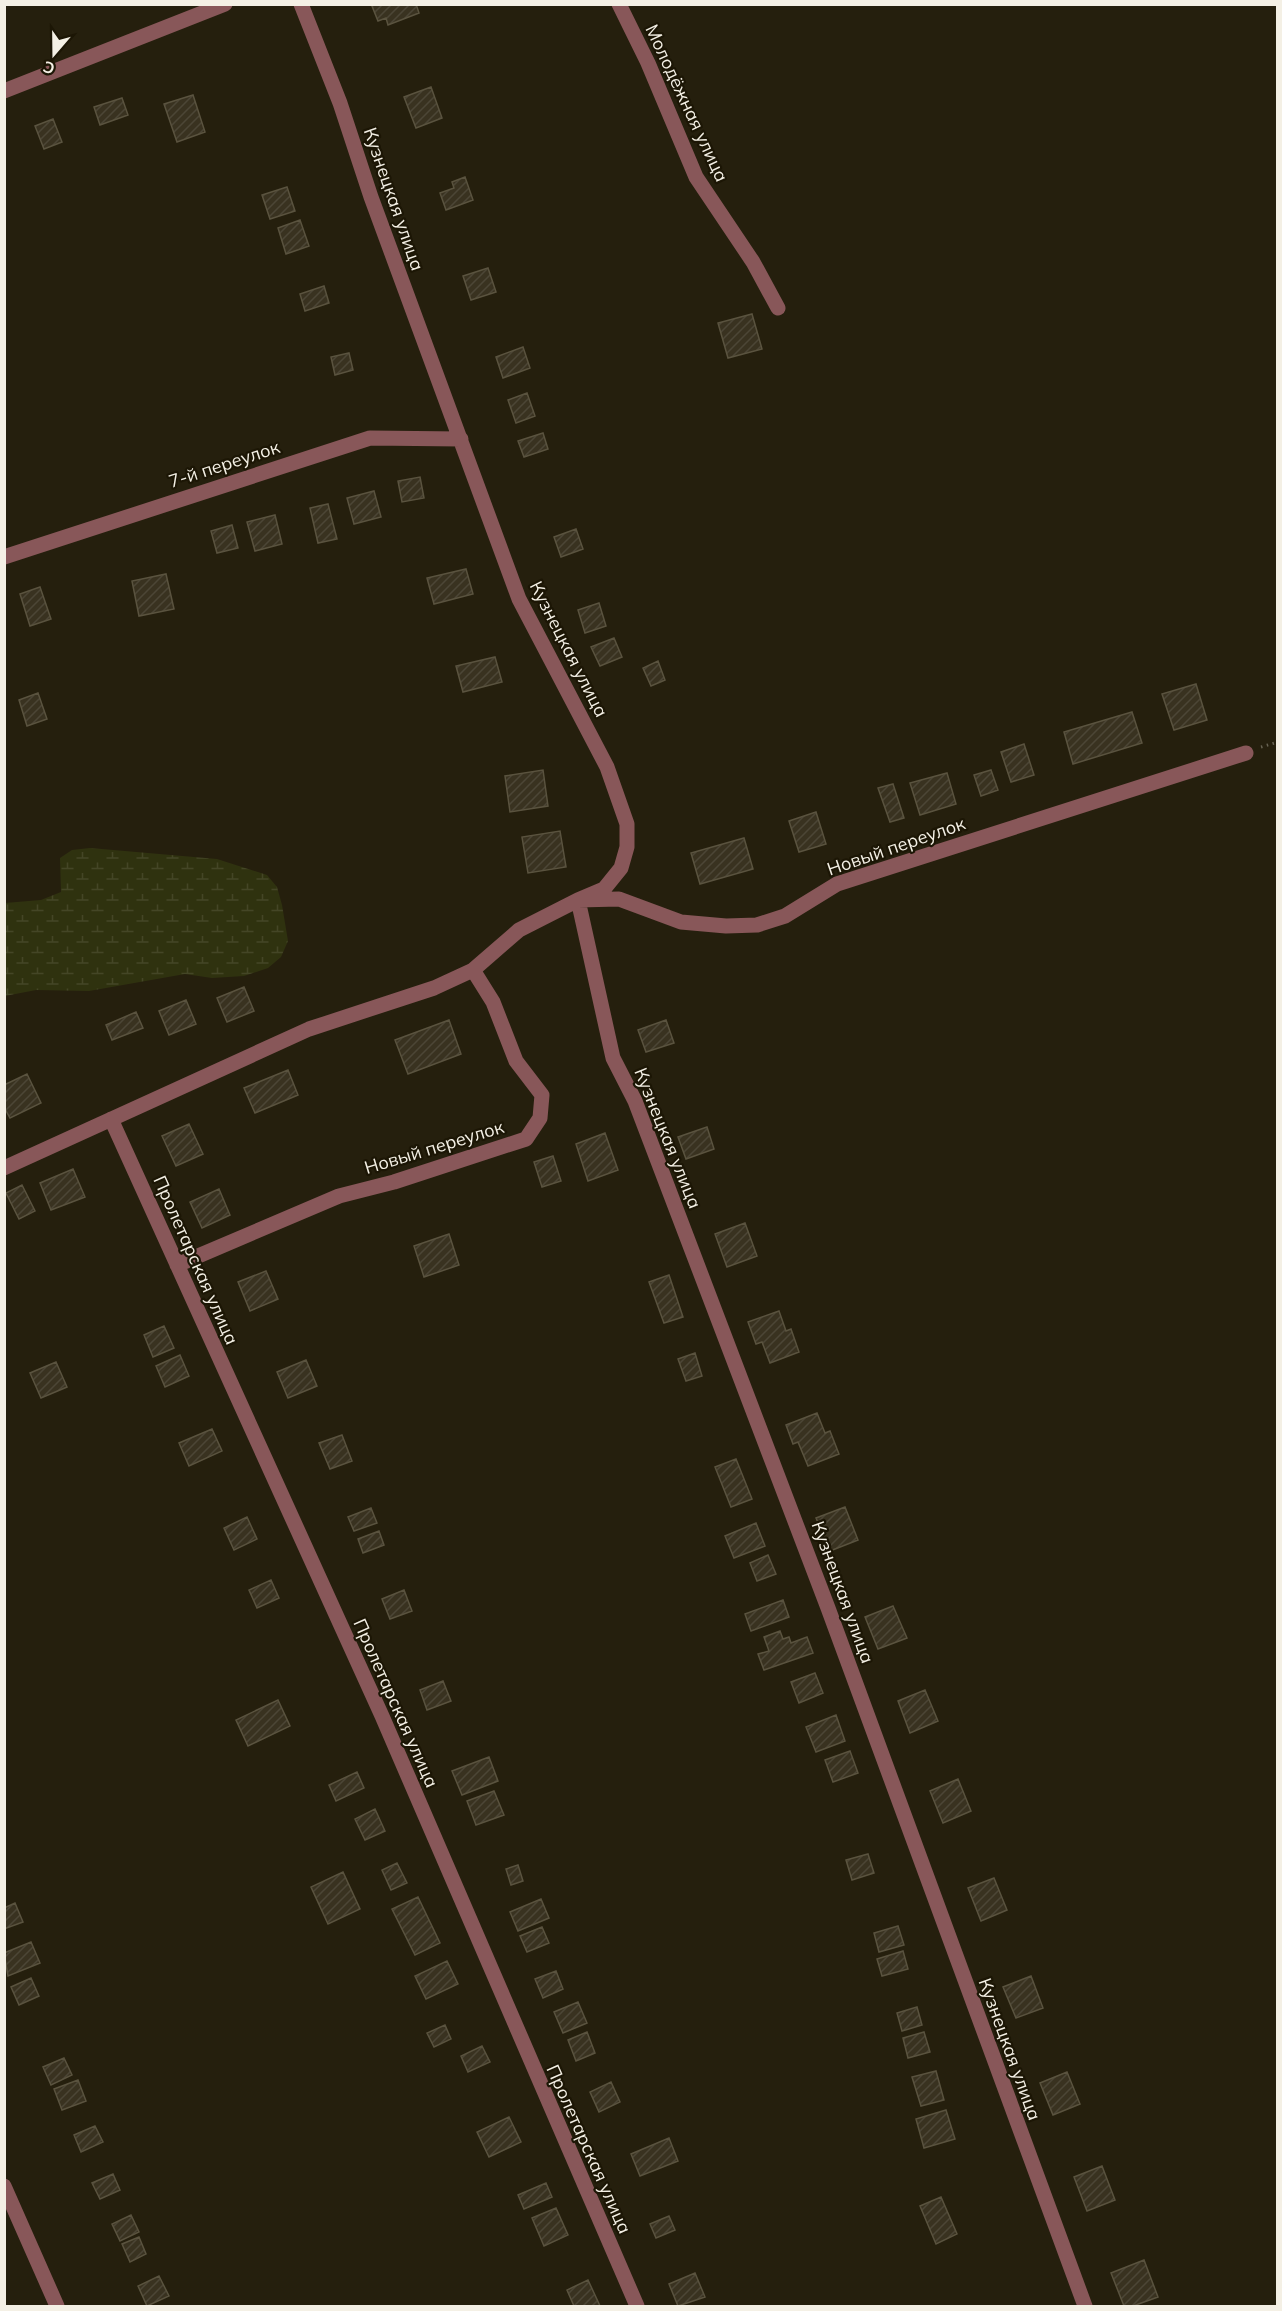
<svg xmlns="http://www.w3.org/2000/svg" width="1282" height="2311" font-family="Mulish,sans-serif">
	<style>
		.wetland { fill: url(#wetland-marsh) }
		.building { fill: url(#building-hatch); stroke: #5a533f; stroke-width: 1.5 }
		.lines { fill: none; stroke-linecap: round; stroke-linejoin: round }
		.path { stroke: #686353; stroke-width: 3; stroke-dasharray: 1.5 4.5; stroke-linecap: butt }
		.minor { stroke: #885759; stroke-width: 15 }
		.labels { text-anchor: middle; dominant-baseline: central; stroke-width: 4.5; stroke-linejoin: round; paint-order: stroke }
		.street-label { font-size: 18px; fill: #f4f0e5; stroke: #1c1605 }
	</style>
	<defs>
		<pattern id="wetland-marsh" width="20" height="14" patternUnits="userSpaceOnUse" patternTransform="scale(1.5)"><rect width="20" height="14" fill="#2f320f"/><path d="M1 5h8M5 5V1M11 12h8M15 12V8" fill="none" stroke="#444626"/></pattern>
		<pattern id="building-hatch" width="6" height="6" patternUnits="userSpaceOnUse" patternTransform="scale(1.5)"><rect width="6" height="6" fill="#393220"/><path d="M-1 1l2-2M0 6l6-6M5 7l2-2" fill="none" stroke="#4c4636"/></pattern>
	</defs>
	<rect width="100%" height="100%" fill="#251f0d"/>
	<path class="wetland" d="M90,848L217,859L267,875L277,887L282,905L288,941L281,957L268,968L244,976L212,978L185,974L89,991L36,990L5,996V903L41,900L61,892L60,858L72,850Z"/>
	<path class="building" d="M376,4H416L419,13L388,25L386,18L378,21L372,6Z
		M431,87L442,118L416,128L404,97Z
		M193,95L205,132L177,142L164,104Z
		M122,98L128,115L100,125L94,107Z
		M53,119L62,142L44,149L35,126Z
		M465,177L473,200L446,210L440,193L454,188L452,182Z
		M287,187L295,211L270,219L262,195Z
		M300,220L309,246L286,254L278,228Z
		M488,268L496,292L471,300L463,276Z
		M324,286L329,303L305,311L300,294Z
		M752,314L762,349L728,358L718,323Z
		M523,347L530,368L503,378L496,357Z
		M349,353L353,370L335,375L331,357Z
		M527,393L535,416L516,423L508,400Z
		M543,433L548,449L524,457L518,441Z
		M420,477L424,498L402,502L398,481Z
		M374,491L381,517L354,524L347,498Z
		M328,504L337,539L318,543L310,508Z
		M275,515L282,544L255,551L247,522Z
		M232,525L238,548L217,553L211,531Z
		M576,529L583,549L561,557L554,537Z
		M466,569L473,594L434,604L427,578Z
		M166,574L174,609L139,616L132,581Z
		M40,587L51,619L30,626L20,594Z
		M599,603L606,626L585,633L578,610Z
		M614,638L622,657L600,666L591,647Z
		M495,657L502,682L463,692L456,666Z
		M658,661L665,680L651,686L643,668Z
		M1196,684L1207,720L1174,730L1162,694Z
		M38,693L47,719L27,726L19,700Z
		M1132,712L1142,743L1073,764L1064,732Z
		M1024,744L1034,775L1011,782L1001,752Z
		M543,770L548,806L510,812L505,776Z
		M991,770L998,790L981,796L974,775Z
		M947,773L956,804L920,815L910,783Z
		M893,784L904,818L890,822L878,788Z
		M816,812L826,844L799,852L789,821Z
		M560,831L566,867L528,873L522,837Z
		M744,838L753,869L700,884L691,853Z
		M244,987L254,1011L227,1022L217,998Z
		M186,1000L196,1024L169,1035L159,1011Z
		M136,1012L143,1028L112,1040L106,1025Z
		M449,1020L461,1054L408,1074L395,1040Z
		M666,1020L674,1043L646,1052L638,1030Z
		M288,1070L298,1095L255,1113L244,1088Z
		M27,1074L41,1103L10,1118L4,1107V1085Z
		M189,1124L203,1154L176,1166L162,1136Z
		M707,1127L714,1149L686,1159L678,1137Z
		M605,1133L618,1170L588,1181L576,1144Z
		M553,1156L561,1181L542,1187L534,1162Z
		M73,1169L85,1197L51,1210L40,1183Z
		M22,1185L35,1211L19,1219L6,1193Z
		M219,1189L230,1215L202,1228L190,1202Z
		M745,1223L757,1256L727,1267L715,1234Z
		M449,1234L459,1265L424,1277L414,1246Z
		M266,1271L278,1299L250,1311L238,1282Z
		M669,1275L683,1317L664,1323L649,1282Z
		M779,1311L786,1331L791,1329L799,1352L770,1363L762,1342L756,1344L748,1322Z
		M164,1326L174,1348L153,1357L144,1335Z
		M695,1353L702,1376L686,1381L678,1359Z
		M180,1355L189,1376L165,1387L156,1366Z
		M306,1360L317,1386L288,1398L277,1372Z
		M56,1362L67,1387L41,1398L30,1373Z
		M817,1413L825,1433L830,1431L839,1454L808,1466L798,1442L793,1444L786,1425Z
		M212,1429L222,1451L189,1466L179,1443Z
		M342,1435L352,1461L330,1469L319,1443Z
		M736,1459L752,1499L731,1507L715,1467Z
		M845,1507L858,1540L830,1551L816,1518Z
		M371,1508L377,1523L354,1531L348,1517Z
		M247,1517L257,1539L234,1550L224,1528Z
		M756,1523L765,1546L734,1558L725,1536Z
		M379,1531L384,1545L363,1553L358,1539Z
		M768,1555L776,1574L757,1581L750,1563Z
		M271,1580L279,1598L257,1608L249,1590Z
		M404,1590L412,1611L390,1619L382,1599Z
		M783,1600L789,1617L751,1631L745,1614Z
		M893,1606L907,1638L878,1649L865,1617Z
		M780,1631L783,1639L789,1637L791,1643L807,1637L813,1653L764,1670L758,1654L769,1651L764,1637Z
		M815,1673L823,1693L799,1703L791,1682Z
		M443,1681L451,1701L427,1710L420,1690Z
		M925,1690L938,1721L910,1733L898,1701Z
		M278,1700L290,1726L248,1746L236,1720Z
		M836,1715L845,1741L816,1752L806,1727Z
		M850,1751L858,1773L833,1782L825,1760Z
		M489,1757L498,1781L462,1795L452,1771Z
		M357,1772L364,1788L336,1801L329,1785Z
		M958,1779L971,1811L943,1823L930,1791Z
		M494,1791L504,1815L476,1825L467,1801Z
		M375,1809L385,1831L365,1840L355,1819Z
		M868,1854L874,1873L852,1880L846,1860Z
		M397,1863L407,1883L391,1890L382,1870Z
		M518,1865L523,1881L511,1885L506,1869Z
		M343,1872L360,1909L328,1924L311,1887Z
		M994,1878L1007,1910L981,1921L968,1888Z
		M418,1897L440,1943L415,1955L392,1909Z
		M541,1899L549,1918L518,1931L510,1912Z
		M15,1903L23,1922L4,1929V1908Z
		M898,1926L904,1945L879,1952L874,1933Z
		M542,1927L549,1943L527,1952L520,1936Z
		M31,1942L40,1963L8,1976L4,1953Z
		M903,1951L908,1969L882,1976L877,1959Z
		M447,1961L458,1984L426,1999L415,1976Z
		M556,1971L563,1989L543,1998L535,1979Z
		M1031,1976L1043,2008L1016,2018L1003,1987Z
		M31,1978L39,1996L19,2005L11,1987Z
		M578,2002L587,2023L563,2033L554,2012Z
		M917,2007L922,2025L902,2031L897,2013Z
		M445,2025L451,2039L434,2047L427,2033Z
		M587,2032L595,2053L576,2061L568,2040Z
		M924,2032L930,2052L908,2058L903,2038Z
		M482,2046L490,2062L468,2072L461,2056Z
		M64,2058L72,2075L51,2085L43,2067Z
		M936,2071L944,2100L921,2106L912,2077Z
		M1067,2072L1080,2104L1053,2115L1040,2083Z
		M78,2080L86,2101L62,2110L54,2089Z
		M611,2082L620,2102L599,2112L590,2092Z
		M946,2110L955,2139L924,2148L916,2119Z
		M509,2117L521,2142L489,2157L477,2132Z
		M95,2126L103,2142L81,2152L74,2135Z
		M669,2138L678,2161L640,2176L631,2154Z
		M1102,2166L1115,2200L1087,2211L1074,2177Z
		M113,2174L120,2190L100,2199L92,2183Z
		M546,2183L552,2197L524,2209L518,2195Z
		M941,2197L957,2234L936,2244L920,2206Z
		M556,2208L568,2235L544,2246L532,2218Z
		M131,2215L139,2232L120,2241L112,2224Z
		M669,2216L675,2230L656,2238L650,2224Z
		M139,2237L146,2254L130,2262L122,2244Z
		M1144,2260L1158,2297L1133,2306H1124L1111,2273Z
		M695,2273L705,2297L678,2306L669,2284Z
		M159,2276L169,2296L147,2306L138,2286Z
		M588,2280L600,2306H574L567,2290Z"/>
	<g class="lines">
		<path class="path" d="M1261,747L1278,742"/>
		<path class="minor" d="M301,4L340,103L371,197L519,599L607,767L627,824V847L621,868L604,889L578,900L613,1058L635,1101L828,1608L1085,2306
			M619,4L648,63L696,177L753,262L778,308
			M4,91L225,4
			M4,557L370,438L461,439
			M111,1119L382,1716L637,2306
			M4,1168L309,1029L434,988L473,970L519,930L578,900L619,899L681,922L726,926L757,925L785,916L837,884L1246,753
			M177,1265L339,1196L394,1182L526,1139L540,1118L542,1095L516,1061L493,1002L473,970
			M4,2186L57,2306"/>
	</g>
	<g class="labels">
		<g class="street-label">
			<text transform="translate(687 103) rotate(65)">Молодёжная улица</text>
			<text transform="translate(394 199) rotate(71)">Кузнецкая улица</text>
			<text transform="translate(224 464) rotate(-18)">7-й переулок</text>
			<text transform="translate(569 649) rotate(63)">Кузнецкая улица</text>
			<text transform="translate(896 846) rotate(-19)">Новый переулок</text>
			<text transform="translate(668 1138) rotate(68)">Кузнецкая улица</text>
			<text transform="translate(434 1147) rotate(-17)">Новый переулок</text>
			<text transform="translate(196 1260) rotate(66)">Пролетарская улица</text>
			<text transform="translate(843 1592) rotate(70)">Кузнецкая улица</text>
			<text transform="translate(396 1703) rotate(66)">Пролетарская улица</text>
			<text transform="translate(1010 2049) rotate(70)">Кузнецкая улица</text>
			<text transform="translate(589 2149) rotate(66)">Пролетарская улица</text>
		</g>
	</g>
	<rect width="1282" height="2311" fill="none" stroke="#f4f0e5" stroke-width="12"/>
	<g transform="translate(54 54) rotate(200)" stroke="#1c1605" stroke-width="4.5" paint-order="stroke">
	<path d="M0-4.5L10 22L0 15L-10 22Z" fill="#f4f0e5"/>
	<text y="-9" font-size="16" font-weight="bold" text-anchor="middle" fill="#f4f0e5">С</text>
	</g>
</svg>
